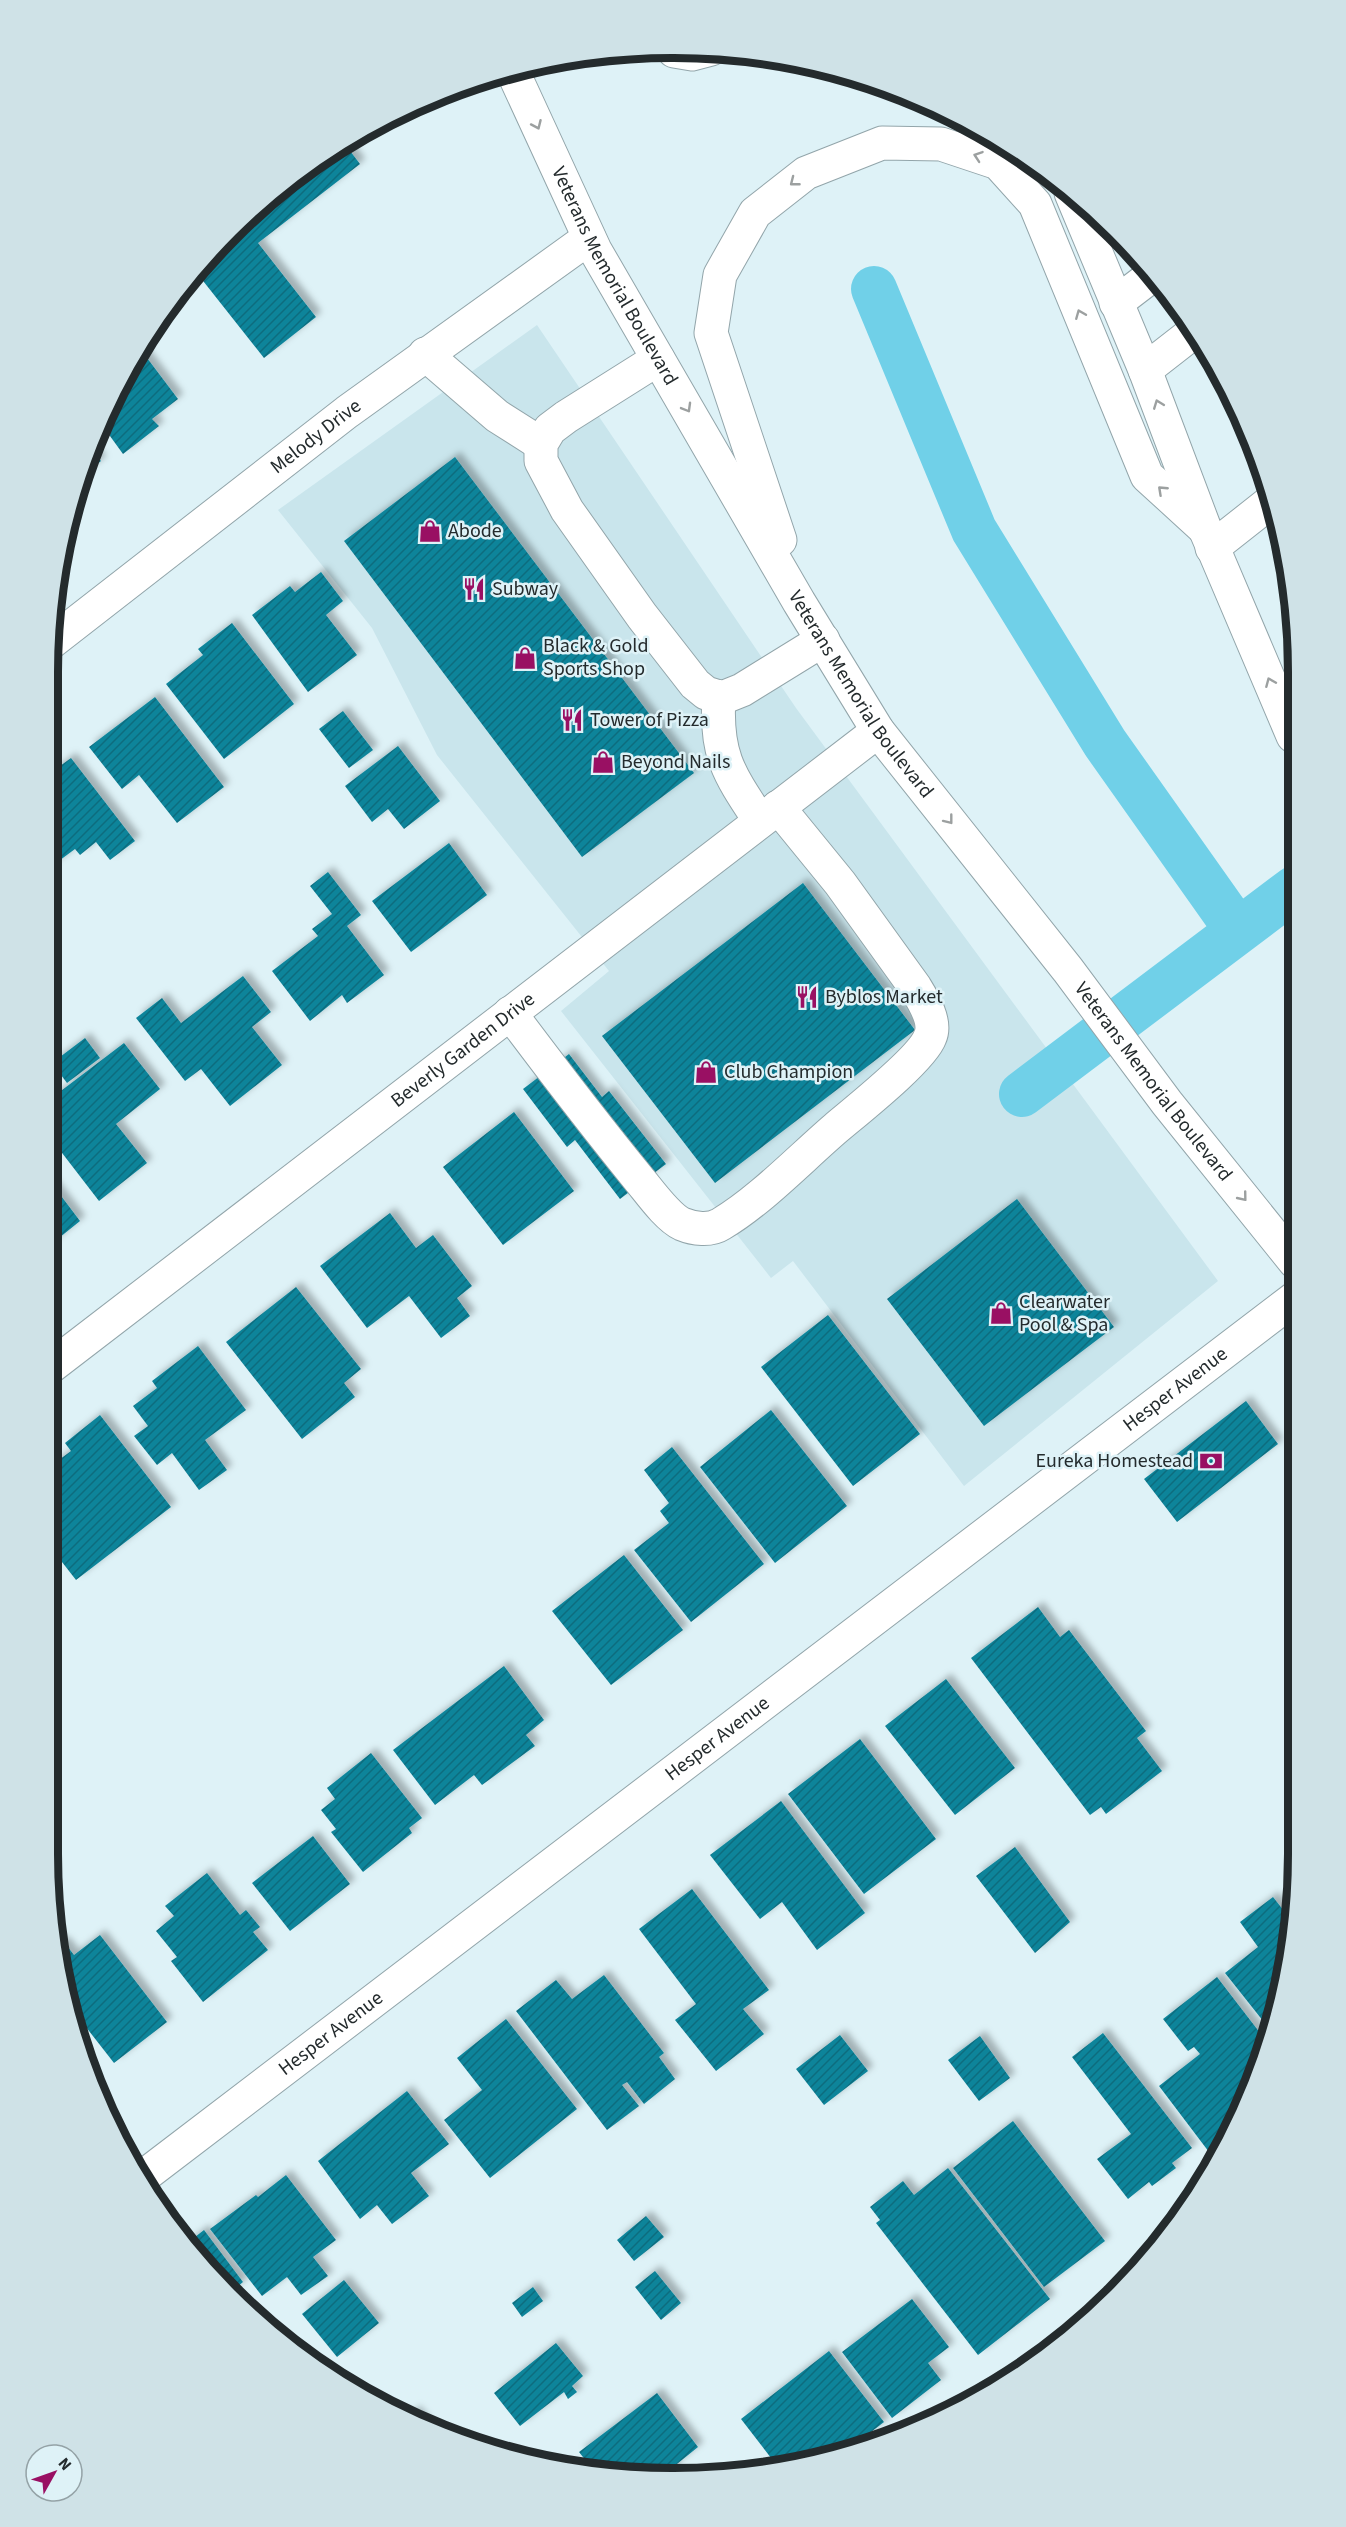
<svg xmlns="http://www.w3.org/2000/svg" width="1346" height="2527" font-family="'Source Sans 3',sans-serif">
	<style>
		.built { fill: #c9e5ec }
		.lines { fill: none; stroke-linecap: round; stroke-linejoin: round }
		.canal { stroke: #70d0e8; stroke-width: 46 }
		.building { fill: url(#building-hatch); filter: url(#shadow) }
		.minor-casing { stroke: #92a5aa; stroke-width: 35 }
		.major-casing { stroke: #92a5aa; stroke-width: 35 }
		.minor { stroke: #fff; stroke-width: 33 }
		.major { stroke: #fff; stroke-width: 33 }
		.oneway { stroke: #9ca0a0 }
		.labels { text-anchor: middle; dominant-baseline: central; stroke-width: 5; stroke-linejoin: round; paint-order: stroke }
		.street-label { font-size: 20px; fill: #242b2d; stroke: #def2f7 }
		.poi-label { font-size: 20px; fill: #242b2d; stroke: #def2f7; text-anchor: start }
		.rim { fill: none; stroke: #242b2d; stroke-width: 8 }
	</style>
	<defs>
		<pattern id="building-hatch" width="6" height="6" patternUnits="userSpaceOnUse" patternTransform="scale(1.5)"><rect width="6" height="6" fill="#11849a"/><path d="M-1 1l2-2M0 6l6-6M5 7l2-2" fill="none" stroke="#106c7e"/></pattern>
		<filter id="shadow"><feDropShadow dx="5.5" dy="-5.5" stdDeviation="3" flood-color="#0004"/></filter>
	</defs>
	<rect width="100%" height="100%" fill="#def2f7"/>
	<path class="built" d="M537,325L796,708L1218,1281L964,1486L793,1261L771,1278L561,1011L609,971L437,755L372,628L278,510Z"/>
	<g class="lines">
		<path class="canal" d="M874,289L974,530L1105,743L1238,931
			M1022,1094L1294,889"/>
	</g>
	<path class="building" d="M344,143L360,164L258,243L316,317L264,358L196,272L261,203Z
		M141,350L178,399L152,419L159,426L123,454L102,425L113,396Z
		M92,450L101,461L83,475Z
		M455,457L694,773L582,857L344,541Z
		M321,572L343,601L326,615L357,655L308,692L252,615L290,586L295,592Z
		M232,623L294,704L224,759L166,684L203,655L198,649Z
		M155,697L224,787L177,823L139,775L122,789L89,747Z
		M343,711L373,750L349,768L319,729Z
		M398,746L440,801L404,829L388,809L372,822L345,786Z
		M71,758L135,841L110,860L96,842L80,855L75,849L52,866L49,862V774Z
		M449,843L487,895L411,952L372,901Z
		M328,872L361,915L347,926L384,975L347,1003L342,995L310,1021L272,971L318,936L312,929L332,914L310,886Z
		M803,883L915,1030L715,1183L602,1036Z
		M243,976L271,1012L252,1027L282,1065L230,1106L201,1069L185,1081L136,1018L162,998L181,1023Z
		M85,1038L100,1058L67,1083L52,1063Z
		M124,1043L160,1089L116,1124L147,1163L99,1201L49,1136V1100Z
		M569,1054L602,1097L609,1091L666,1164L620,1199L575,1140L567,1147L523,1089Z
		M514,1112L574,1191L503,1245L443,1167Z
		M49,1180L80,1221L49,1246Z
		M1017,1199L1114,1327L984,1426L887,1299Z
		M390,1213L416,1248L433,1235L472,1286L457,1298L470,1316L441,1338L409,1296L367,1328L320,1266Z
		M296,1287L361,1369L344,1383L355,1397L302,1439L226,1342Z
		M828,1315L920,1434L853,1486L761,1367Z
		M198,1346L246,1410L205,1440L227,1470L199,1490L172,1453L157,1465L134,1436L148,1426L133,1406L157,1388L152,1381Z
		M1246,1401L1278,1444L1177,1522L1144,1479Z
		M771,1410L847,1506L775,1563L700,1467Z
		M100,1415L171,1507L76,1580L48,1544V1468L71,1451L65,1443Z
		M672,1447L764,1564L691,1622L634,1550L669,1523L660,1511L669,1503L644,1470Z
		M624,1555L683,1630L611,1685L552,1611Z
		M1038,1607L1060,1637L1069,1630L1146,1731L1137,1738L1162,1771L1106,1814L1101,1807L1090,1815L971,1658Z
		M504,1666L544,1720L526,1735L535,1746L482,1785L474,1775L435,1805L393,1750Z
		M946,1679L1015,1768L955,1815L885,1726Z
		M860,1739L936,1839L864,1894L788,1794Z
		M371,1753L422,1818L409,1828L412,1833L363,1872L331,1832L336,1829L321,1810L335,1799L327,1788Z
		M781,1801L865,1913L817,1950L782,1902L760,1919L710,1855Z
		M313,1836L350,1884L290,1931L252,1883Z
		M1015,1847L1070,1922L1035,1953L976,1876Z
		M207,1873L240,1915L246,1910L260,1927L253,1932L268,1950L203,2002L171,1961L177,1957L156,1931L174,1916L165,1906Z
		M692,1889L769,1990L743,2009L764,2034L716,2071L675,2020L696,2004L639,1929Z
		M1273,1897L1291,1920L1293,1919L1277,2016L1271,2031L1225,1973L1258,1947L1240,1922Z
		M100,1935L167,2022L114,2063L82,2022L74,2028L60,1976L56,1937L62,1944L64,1942L74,1955Z
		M604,1975L664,2053L659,2057L675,2079L644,2104L627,2082L622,2085L639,2106L607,2130L516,2011L556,1980L572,1999Z
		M1217,1977L1267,2042L1262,2055L1258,2058L1260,2060L1233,2131L1223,2148L1212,2156L1159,2086L1200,2054L1194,2047L1188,2051L1163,2019Z
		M506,2019L577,2109L490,2178L444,2120L482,2090L457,2058Z
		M1103,2033L1192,2148L1172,2163L1176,2168L1152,2186L1149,2182L1128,2199L1097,2159L1131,2134L1072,2057Z
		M840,2035L868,2071L824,2105L796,2069Z
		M980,2036L1010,2078L979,2101L948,2060Z
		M407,2091L449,2144L411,2173L429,2196L392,2224L377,2205L360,2219L318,2161Z
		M1013,2121L1105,2241L1044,2287L953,2168Z
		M948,2168L1050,2299L978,2355L876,2223L880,2220L870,2207L903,2181L914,2195Z
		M286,2175L336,2240L313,2257L328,2276L301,2295L287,2277L262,2296L210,2229L256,2195L258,2197Z
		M646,2216L664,2237L634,2261L617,2240Z
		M204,2230L243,2282L231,2292L186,2244Z
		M655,2271L681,2303L661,2320L635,2287Z
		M344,2280L379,2323L337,2357L302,2314Z
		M533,2287L543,2301L522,2317L512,2303Z
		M912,2299L949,2347L928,2363L941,2380L892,2418L842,2352Z
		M556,2343L583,2376L572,2386L577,2392L568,2399L564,2392L520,2426L494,2393Z
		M829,2351L884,2422L840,2456L778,2467L741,2419Z
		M657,2393L698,2447L672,2468L680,2478H632L594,2471L579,2452Z
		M415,2411L429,2429L407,2417Z"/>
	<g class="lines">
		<g class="minor-casing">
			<g id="minor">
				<path d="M1116,303L1150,277"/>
				<path d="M425,354L497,416L541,444"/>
				<path d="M658,359L566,417L550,429L541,444V461L567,510L642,616L695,684L706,693L719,697L727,696L742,690L823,640"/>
				<path d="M1145,370L1195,331"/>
				<path d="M1212,548L1269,503"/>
				<path id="s1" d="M49,644L347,412L589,238"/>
				<path d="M719,697C715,755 729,774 760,821"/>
				<path d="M510,1013C552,1069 594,1124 638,1178C649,1191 667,1217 682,1224C694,1229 710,1231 721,1224C760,1201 801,1158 836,1128C856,1111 922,1059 930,1037C937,1022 923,1000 915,987L840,883L778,807"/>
				<path id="s2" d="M49,1368L878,731"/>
				<path id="s3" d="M140,2179L1295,1298"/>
			</g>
		</g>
		<g class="major-casing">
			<g id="major">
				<path d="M674,51L692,54L711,49"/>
				<path id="s4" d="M513,72L595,250L799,602L878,731L1068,970L1167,1103L1295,1262"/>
				<path d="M1071,193L1145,370L1205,529L1293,736"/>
				<path d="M780,540L711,333L720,275L755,213L806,173L882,143L941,144L998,163L1035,204L1147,476L1205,529"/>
			</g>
		</g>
		<use href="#minor" class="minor"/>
		<use href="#major" class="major"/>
	</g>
	<defs><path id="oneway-chevron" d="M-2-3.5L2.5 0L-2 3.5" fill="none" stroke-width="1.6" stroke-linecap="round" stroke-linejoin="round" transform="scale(1.5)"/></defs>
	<g class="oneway">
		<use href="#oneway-chevron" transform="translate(537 125) rotate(66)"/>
		<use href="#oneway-chevron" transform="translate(978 156) rotate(-161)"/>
		<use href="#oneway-chevron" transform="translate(794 182) rotate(142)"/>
		<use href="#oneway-chevron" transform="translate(1080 314) rotate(-112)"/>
		<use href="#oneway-chevron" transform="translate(1158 404) rotate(-111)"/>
		<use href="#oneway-chevron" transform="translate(687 408) rotate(60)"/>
		<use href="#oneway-chevron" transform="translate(1162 490) rotate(-137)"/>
		<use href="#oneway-chevron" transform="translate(1270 682) rotate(-113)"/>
		<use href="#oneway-chevron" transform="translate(949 820) rotate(52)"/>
		<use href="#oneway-chevron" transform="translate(1243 1197) rotate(51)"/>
	</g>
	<defs>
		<g id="shop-bare" transform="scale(1.8)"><path d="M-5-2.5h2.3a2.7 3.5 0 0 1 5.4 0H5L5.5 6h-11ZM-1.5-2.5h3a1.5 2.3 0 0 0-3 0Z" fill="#991063" stroke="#def2f7" stroke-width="2.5" paint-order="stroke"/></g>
		<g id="restaurant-bare" transform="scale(1.8)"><path d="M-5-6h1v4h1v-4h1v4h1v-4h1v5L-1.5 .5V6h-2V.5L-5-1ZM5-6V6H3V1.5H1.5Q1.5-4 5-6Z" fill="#991063" stroke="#def2f7" stroke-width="2.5" paint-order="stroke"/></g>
		<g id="bank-bare" transform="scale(1.8)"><path d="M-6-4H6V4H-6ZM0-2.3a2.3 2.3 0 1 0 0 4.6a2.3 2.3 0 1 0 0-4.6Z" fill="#991063" stroke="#def2f7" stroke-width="2.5" paint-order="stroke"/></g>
	</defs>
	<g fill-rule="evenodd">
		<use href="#shop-bare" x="430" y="531"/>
		<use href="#restaurant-bare" x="474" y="589"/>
		<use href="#shop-bare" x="525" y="658"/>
		<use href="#restaurant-bare" x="572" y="720"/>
		<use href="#shop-bare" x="603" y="762"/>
		<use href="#restaurant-bare" x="807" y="997"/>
		<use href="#shop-bare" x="706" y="1072"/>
		<use href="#shop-bare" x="1001" y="1313"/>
		<use href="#bank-bare" x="1211" y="1461"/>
	</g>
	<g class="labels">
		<g class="street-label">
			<text stroke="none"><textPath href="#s4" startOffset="228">Veterans Memorial Boulevard</textPath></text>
			<text stroke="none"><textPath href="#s1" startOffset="338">Melody Drive</textPath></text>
			<text stroke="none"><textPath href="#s4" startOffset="714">Veterans Memorial Boulevard</textPath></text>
			<text stroke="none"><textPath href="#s2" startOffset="522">Beverly Garden Drive</textPath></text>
			<text stroke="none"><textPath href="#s4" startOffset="1200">Veterans Memorial Boulevard</textPath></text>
			<text stroke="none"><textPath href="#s3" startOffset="1302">Hesper Avenue</textPath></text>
			<text stroke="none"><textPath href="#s3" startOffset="726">Hesper Avenue</textPath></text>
			<text stroke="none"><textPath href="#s3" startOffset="240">Hesper Avenue</textPath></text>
		</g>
		<g class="poi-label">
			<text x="448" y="531">Abode</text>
			<text x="492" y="589">Subway</text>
			<text x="543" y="646">Black &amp; Gold<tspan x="543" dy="23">Sports Shop</tspan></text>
			<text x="590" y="720">Tower of Pizza</text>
			<text x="621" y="762">Beyond Nails</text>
			<text x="825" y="997">Byblos Market</text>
			<text x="724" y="1072">Club Champion</text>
			<text x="1019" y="1302">Clearwater<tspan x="1019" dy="23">Pool &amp; Spa</tspan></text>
			<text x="1193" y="1461" text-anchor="end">Eureka Homestead</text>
		</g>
	</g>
	<path d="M0 0H1346V2527H0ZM672 58H674A614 614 0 0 1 1288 672V1854A614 614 0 0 1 674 2468H672A614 614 0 0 1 58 1854V672A614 614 0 0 1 672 58Z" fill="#cfe2e7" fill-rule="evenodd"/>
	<path class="rim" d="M672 58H674A614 614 0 0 1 1288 672V1854A614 614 0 0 1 674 2468H672A614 614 0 0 1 58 1854V672A614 614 0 0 1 672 58Z"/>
	<g transform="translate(54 2473) rotate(50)"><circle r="28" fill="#def2f7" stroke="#94a2a6" stroke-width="1.5"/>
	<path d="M0-4.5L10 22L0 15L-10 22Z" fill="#991063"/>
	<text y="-9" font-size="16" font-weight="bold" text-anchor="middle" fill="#242b2d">N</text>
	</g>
</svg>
